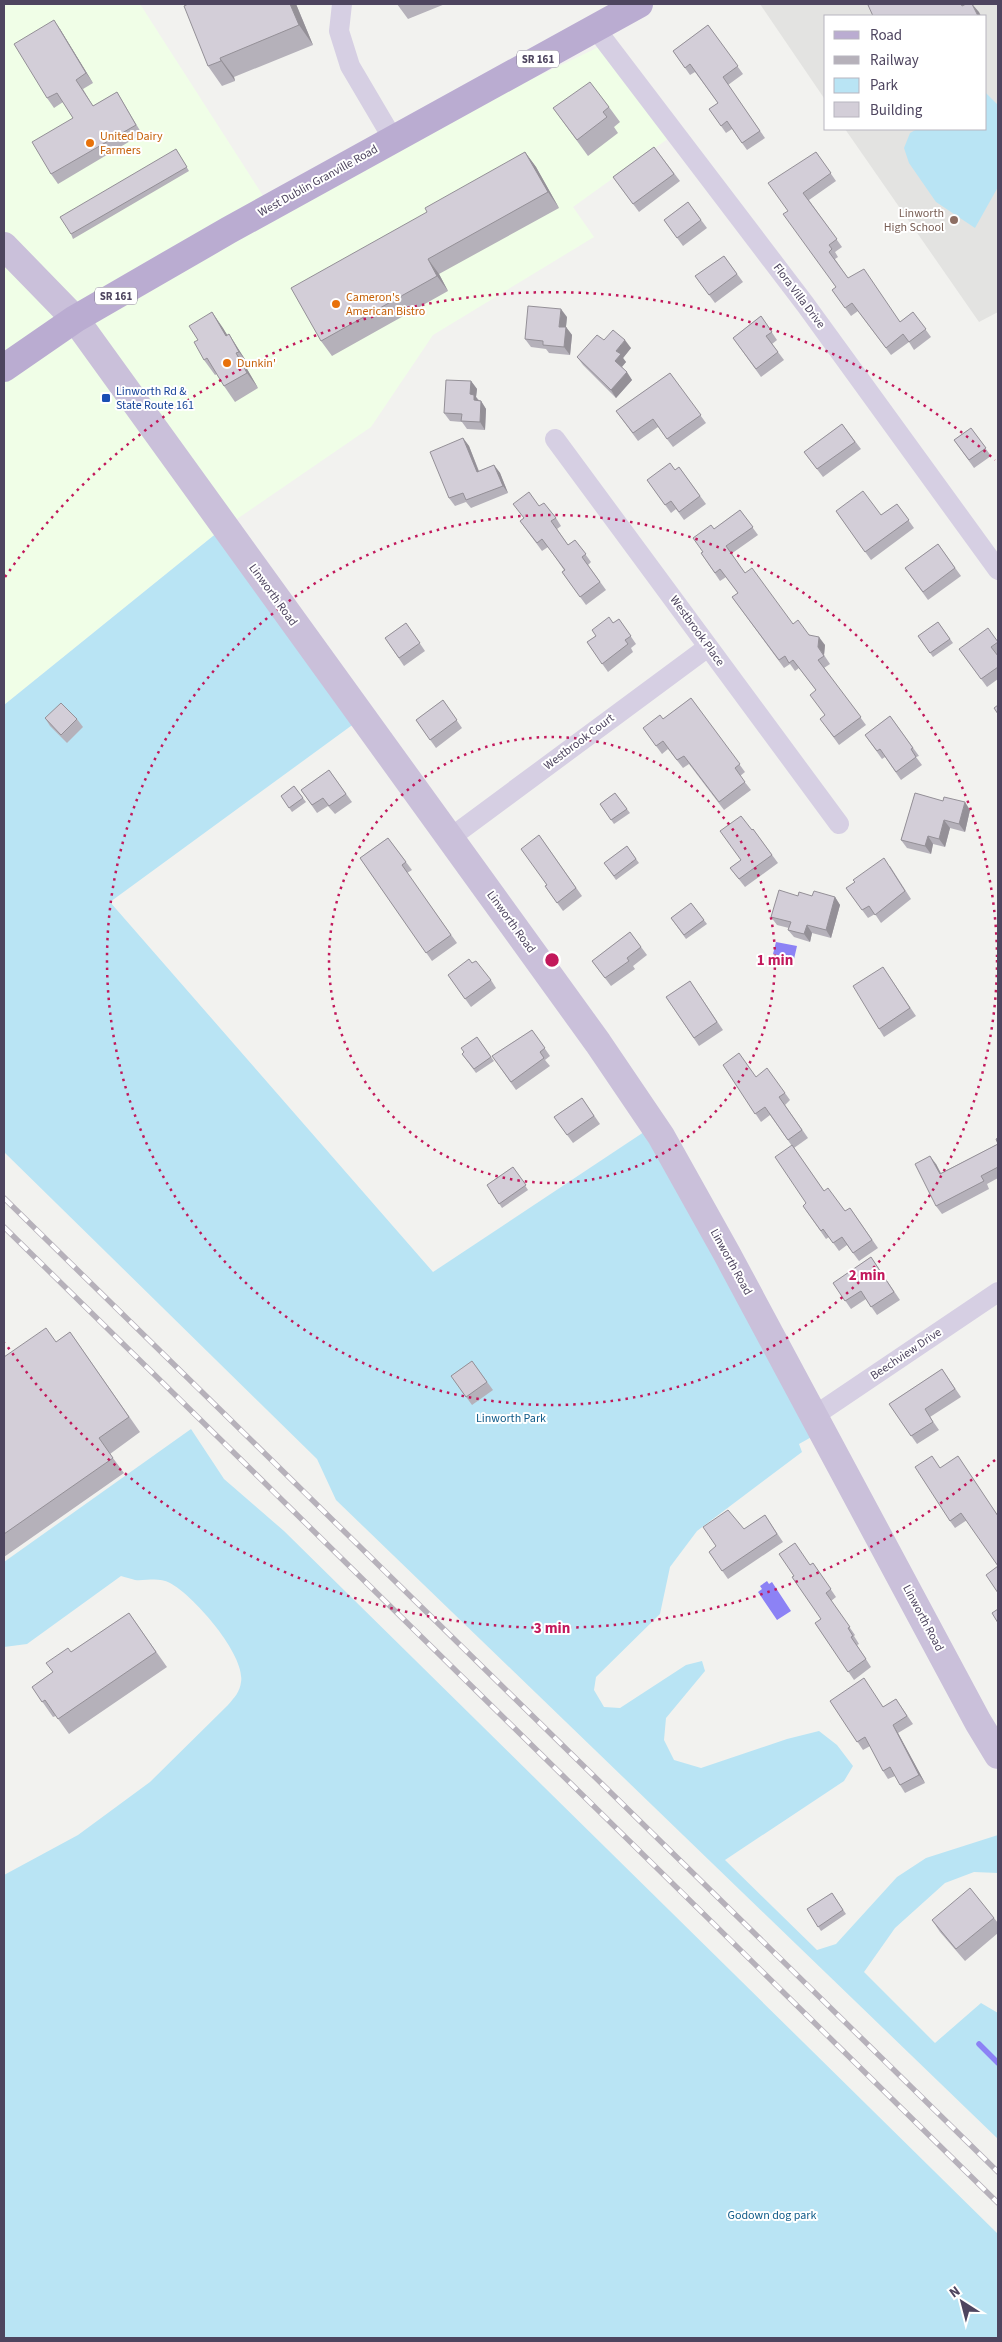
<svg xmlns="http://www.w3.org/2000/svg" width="1002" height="2342" font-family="'Source Sans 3',sans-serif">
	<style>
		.commercial { fill: #f0fee7 }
		.education { fill: #e3e3e1 }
		.green { fill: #b9e4f4 }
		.water { fill: #8c82f5 }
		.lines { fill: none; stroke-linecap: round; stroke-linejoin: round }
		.stream { stroke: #8c82f5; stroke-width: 5.5 }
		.minor { stroke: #d6cfe3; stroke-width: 20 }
		.secondary { stroke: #cac0da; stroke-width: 28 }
		.primary { stroke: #baacd1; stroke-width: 28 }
		.rail-casing { stroke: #b6b1ba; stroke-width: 5.5 }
		.rail { stroke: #fff; stroke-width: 4; stroke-dasharray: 11; stroke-linecap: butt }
		.wall { fill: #b5b1ba }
		.shaded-wall { fill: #949097 }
		.building { fill: #d3ced8; stroke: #949097 }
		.ring { fill: none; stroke: #c2185b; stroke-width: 2.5; stroke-dasharray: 2.5 5 }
		.food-dot { fill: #e8710a; stroke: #fff; stroke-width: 2 }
		.education-dot { fill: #8d6e63; stroke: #fff; stroke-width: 2 }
		.transit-dot { fill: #1a4fb4; stroke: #fff; stroke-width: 2 }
		.labels { text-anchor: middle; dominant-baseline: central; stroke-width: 4; stroke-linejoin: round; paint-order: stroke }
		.shield { fill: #fff; stroke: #837d8f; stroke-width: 1 }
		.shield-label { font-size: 11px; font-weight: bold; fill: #4e455f }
		.food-label { font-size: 12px; fill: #c56008; stroke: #fff; text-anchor: start }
		.street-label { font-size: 12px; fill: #4e455f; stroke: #fff }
		.education-label { font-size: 12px; fill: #785e54; stroke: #fff; text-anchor: end }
		.transit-label { font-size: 12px; fill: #164399; stroke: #fff; text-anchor: start }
		.park-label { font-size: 12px; fill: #0e5a88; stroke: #fff }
		.centre { fill: #c2185b; stroke: #fff; stroke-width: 2.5 }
		.ring-label { font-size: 15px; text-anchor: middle; font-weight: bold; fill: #c2185b; stroke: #fff; stroke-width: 4; stroke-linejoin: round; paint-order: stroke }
	</style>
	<rect width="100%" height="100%" fill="#f2f2ef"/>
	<path class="commercial" d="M4,4H140L269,205L607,43L680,130L573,207L594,237L433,335L371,427L218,532L4,705Z"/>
	<path class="education" d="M760,4H998V312L979,322L845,129H986V16H826V101Z"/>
	<path class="green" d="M986,93L998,105V187L975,228L936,202L909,163L904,148L910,133L917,129H986Z
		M218,532L355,723L110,902L433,1272L650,1128L815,1435L799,1444L802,1452L697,1531L670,1567L660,1614L596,1677L594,1690L604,1707L620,1708L686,1665L702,1661L705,1671L666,1718L664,1740L674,1760L701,1768L787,1739L819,1731L837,1745L853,1766L844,1781L725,1860L817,1950L836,1944L897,1877L926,1858L998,1835V1873L974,1872L945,1883L895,1928L864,1972L935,2043L981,2003L998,2013V2139L336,1500L317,1459L4,1152V705Z
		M191,1429L224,1479L284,1531L998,2234V2338H4V1875L78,1835L150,1782L228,1705C234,1698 240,1692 241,1682C246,1655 193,1595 170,1583C159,1577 146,1581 135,1580C131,1579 125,1577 121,1576L27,1644L4,1647V1562Z"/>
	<path class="water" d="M776,942L797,946L794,959L773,954Z
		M767,1581L769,1584L772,1582L791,1611L777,1620L758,1592L762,1589L760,1586Z"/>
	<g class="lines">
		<path class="stream" d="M979,2044L998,2063"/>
		<path class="minor" d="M342,4L339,31L350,66L393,139
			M595,28L805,304L998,570
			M555,439L839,824
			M450,838L708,647
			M814,1416L998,1292"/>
		<path class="secondary" d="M4,246L75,319L598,1043L661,1136L727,1254L978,1722L998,1755"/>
		<path class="primary" d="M4,368L75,319L229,230L639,4"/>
		<g class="rail-casing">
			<path id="rail" d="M4,1198L998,2172
				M4,1227L998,2203"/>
		</g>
		<use href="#rail" class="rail"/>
	</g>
	<path class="wall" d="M296,4L313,45L234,77L235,81L222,86L208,66Z
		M397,4H445L408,19Z
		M708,25L743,74L728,85L765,138L747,150L732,129L726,133L709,109L718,103L695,72L690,75L673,51Z
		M60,29L93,83L83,89L93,106L117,92L123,102L142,134L58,184L51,174L73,118L63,102L54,108L47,98Z
		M609,107L620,122L614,127L618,133L588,156L553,108Z
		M654,147L680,181L639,212L613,177Z
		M176,149L189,171L73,239L71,234Z
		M525,152L536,167L559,208L439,274L448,291L332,356L321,341L427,212Z
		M816,152L836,181L809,200L842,247L835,252L838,257L835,259L848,278L900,322L913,312L931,337L914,350L909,342L891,355L858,311L851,316L832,290L836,287L788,211Z
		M688,202L707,228L683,246L664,220Z
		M724,256L743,282L715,303L695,276Z
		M212,312L227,335L229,334L239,350L250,367L247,369L258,388L235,402L224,386L217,374L215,375L204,360L198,340Z
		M761,316L777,340L772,344L784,360L761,377L733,338Z
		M567,317L566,327L572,335L570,355L549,353L546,349L531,347L525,339Z
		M604,340L631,348L623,358L626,362L622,367L632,380L616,398L583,365L577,357Z
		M670,373L706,423L673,447L658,427L638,441L616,411Z
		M471,381L477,389L476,397L479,400L481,401L486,409L485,430L467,429L462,422L450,421L444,413Z
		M842,424L861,449L823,477L804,452Z
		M971,428L991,456L974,468L954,440Z
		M463,438L469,446L479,471L494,465L500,473L508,493L471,508L466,502L455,506L449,498Z
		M679,467L706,504L684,520L676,509L671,513L647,480L675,470Z
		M897,504L914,528L871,560L836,511L881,515Z
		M539,506L556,518L561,526L557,529L568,545L575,540L591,562L588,565L606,590L586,605L562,572L564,570L548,547L542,551L520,521Z
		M740,510L758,535L731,554L745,573L793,624L825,645L824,655L830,664L824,668L866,725L839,745L826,727L825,715L816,690L799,668L795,671L790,664L784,668L732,597L738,593L726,577L720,581L701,553L703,552L714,529Z
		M938,544L961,576L928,600L905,568Z
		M619,619L636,644L631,648L633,652L608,672L587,642Z
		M938,622L953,643L933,657L918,636Z
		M406,623L425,651L404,666L385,638Z
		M998,642V654L997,655L998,656V679L987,687L959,649Z
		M691,698L745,772L740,776L751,790L724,810L689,764L683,768L668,749L662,754L643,728L663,719Z
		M443,700L462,728L436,748L416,720Z
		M890,716L919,756L916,757L922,765L901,780L885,757L882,759L865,735Z
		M45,718L77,719L83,727L67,743L50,726Z
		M329,770L352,802L335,814L328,806L317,813L301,790Z
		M294,786L306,802L292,812L281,796Z
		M615,793L630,813L614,824L600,804Z
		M915,793L970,810L965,832L950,828L945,847L933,844L931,854L907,848L901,840Z
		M753,829L778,863L745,887L730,868L741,860L752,830Z
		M539,835L582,896L563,911L545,886L547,885Z
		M388,838L412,870L407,873L457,943L432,961L360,858Z
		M627,846L639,863L616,880L604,863Z
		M890,866L911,899L881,923L875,914L868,918L846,888Z
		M798,896L835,897L840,905L831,938L812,933L810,942L794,937L788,930L789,928L777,925L771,917Z
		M691,903L707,924L686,939L671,918Z
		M630,932L647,955L633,966L635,969L611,986L592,961Z
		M883,967L916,1016L884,1037L879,1029Z
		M448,975L491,980L496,988L471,1007Z
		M690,981L723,1030L699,1046L666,997Z
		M532,1030L550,1056L545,1060L550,1066L516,1090L492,1056Z
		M477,1037L494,1061L476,1073L462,1054Z
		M723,1065L756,1077L785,1093L790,1100L785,1105L808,1138L794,1148L824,1191L845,1211L850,1208L878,1248L859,1261L847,1245L839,1251L829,1237L826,1239L803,1206L806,1203L792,1146L770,1115L761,1122Z
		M582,1098L600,1124L573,1143L554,1117Z
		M998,1144V1178L987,1184L989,1189L942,1214L936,1206V1164L941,1173Z
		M513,1167L528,1190L502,1208L487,1185Z
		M871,1257L900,1300L877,1315L866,1299L851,1309L833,1283Z
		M70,1332L140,1432L110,1454L124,1473L4,1557V1357L56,1342Z
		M472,1361L493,1390L472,1405L451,1376Z
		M942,1369L961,1397L930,1417L939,1430L917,1444L889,1404Z
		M932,1456L967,1520L955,1528L950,1521Z
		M765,1515L783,1542L728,1579L709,1552Z
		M813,1563L836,1597L831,1601L855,1635L854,1636L859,1644L857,1645L871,1667L854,1680L815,1623L821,1619L810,1565Z
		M129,1613L167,1667L69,1734L56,1716L53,1717L32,1687L53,1672L71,1652Z
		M896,1699L913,1724L898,1733L925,1783L905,1793L900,1785L895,1776L888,1779L883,1771L870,1746L863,1750L830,1701L883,1707Z
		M832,1893L846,1914L821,1931L807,1909Z
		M994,1918L998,1923V1933L965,1961L940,1932L932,1920Z"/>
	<path class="shaded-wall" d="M290,4H296L313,45L299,25Z
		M972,4L979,12L981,16H978Z
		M54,20L60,29L93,83L86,73Z
		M220,58L234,77L235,81L221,61Z
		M525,152L536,167L559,208L548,192Z
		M428,259L439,274L448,291L437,276Z
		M561,309L567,317L565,335L559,327Z
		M212,312L223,328L237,351L226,336Z
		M566,327L572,335L570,355L564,347Z
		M229,334L239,350L250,367L239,352Z
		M625,340L631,348L623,358L626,362L620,369L615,361L616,351Z
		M236,353L247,369L258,388L247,373Z
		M627,372L632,380L616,398L611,390Z
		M471,381L477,389L476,397L480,403V408L470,394Z
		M481,401L486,409L485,430L480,422Z
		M463,438L469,446L482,480L477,472Z
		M494,465L500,473L508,493L503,486Z
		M819,637L825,645L824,655L818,647Z
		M965,802L970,810L965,832L959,824Z
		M944,820L950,828L945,847L939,839Z
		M928,836L933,844L931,854L925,846Z
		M835,897L840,905L831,938L826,930Z
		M807,925L812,933L810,942L804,934Z
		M930,1156L936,1164L945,1182L940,1174Z
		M893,1725L898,1733L925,1783L919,1775Z"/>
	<path class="building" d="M188,4H290L299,25L220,58L221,61L208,66L184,6Z
		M871,4H961L962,6L966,4H972L978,16H873L868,5Z
		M54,20L86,73L76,80L93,106L117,92L136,125L51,174L32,142L73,118L57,93L47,98L14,44Z
		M708,25L738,66L723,77L760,131L742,143L727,121L721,126L709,109L718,103L690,64L685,68L673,51Z
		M590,82L609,107L603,112L607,117L577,140L553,108Z
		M654,147L674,174L633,204L613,177Z
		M176,149L187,167L71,234L60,217Z
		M525,152L548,192L428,259L437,276L321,341L291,288L427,212L425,208Z
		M816,152L831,173L803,193L837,239L829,245L832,249L829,252L848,278L864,269L900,322L913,312L926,329L909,342L903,334L886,348L852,303L845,308L832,290L836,287L783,214L788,211L768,183Z
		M688,202L701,220L677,238L664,220Z
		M724,256L737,274L709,295L695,276Z
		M528,306L561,309L559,327H566L564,347L543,345V341L525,339Z
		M212,312L226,336L229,334L239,352L236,353L247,373L224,386L207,358L204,360L194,342L198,340L189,326Z
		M761,316L772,332L766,336L778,352L756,369L733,338Z
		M613,330L625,340L616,351L621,354L615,361L627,372L611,390L577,357L597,335L604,340Z
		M670,373L701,415L667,439L653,419L633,433L616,411Z
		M446,380L471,381L470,394L474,395V400L481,401L480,422L461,421L462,414L444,413Z
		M842,424L855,442L817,469L804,452Z
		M971,428L986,448L969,460L954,440Z
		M463,438L477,472L494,465L503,486L466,500L463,493L449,498L430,452Z
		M670,463L675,470L679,467L700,496L679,512L671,501L665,505L647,480Z
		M863,491L881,515L897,504L909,520L865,552L836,511Z
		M529,492L539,506L544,503L556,518L551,521L568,545L575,540L586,554L582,557L600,582L580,597L562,572L565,570L542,539L537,543L520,521L524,518L513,504Z
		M740,510L753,527L726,546L745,573L752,568L793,624L798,620L809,635L819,637L818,647L824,656L818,660L861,717L834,737L820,719L825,715L810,695L816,690L793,660L789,663L785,656L779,660L732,597L738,593L720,569L715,573L701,553L703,552L693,538L711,525L714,529Z
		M938,544L955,568L923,592L905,568Z
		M609,617L613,623L619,619L631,636L625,640L628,644L602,664L587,642L596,636L592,630Z
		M938,622L950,639L930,653L918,636Z
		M406,623L420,643L399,658L385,638Z
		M988,628L998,642L991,647L998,656V667L981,679L959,649Z
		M691,698L740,764L735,768L745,782L719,802L684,756L677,760L663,741L656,746L643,728L660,715L663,719Z
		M443,700L457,720L430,740L416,720Z
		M61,703L77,719L61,735L45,718Z
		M998,705V714L994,708Z
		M890,716L913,748L911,749L916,757L896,772L880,749L877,751L865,735Z
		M329,770L346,794L329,806L323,798L312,805L301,790Z
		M294,786L303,798L289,808L281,796Z
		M615,793L627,809L611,820L600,804Z
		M915,793L943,801L944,797L965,802L959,824L944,820L939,839L928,836L925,846L901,840Z
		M741,816L752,830L753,829L772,855L739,879L730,868L741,860L720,831Z
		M539,835L576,888L557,903L545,886L547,885L521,849Z
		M388,838L406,862L402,865L451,935L426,953L360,858Z
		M627,846L636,859L614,876L604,863Z
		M884,858L905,891L875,915L869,906L862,910L846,888L855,882L853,880Z
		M779,890L798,896L799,892L812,896L814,891L835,897L826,930L807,925L804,934L788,930L791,922L771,917Z
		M691,903L704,920L684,935L671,918Z
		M630,932L641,947L627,958L629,961L605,978L592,961Z
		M469,959L472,963L476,961L491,980L465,999L448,975Z
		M883,967L910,1008L879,1029L853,986Z
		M690,981L717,1022L694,1038L666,997Z
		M532,1030L545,1048L540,1052L544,1058L511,1082L492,1056Z
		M477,1037L491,1057L474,1069L462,1054L464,1052L461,1048Z
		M739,1053L756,1077L767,1068L785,1093L779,1097L802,1130L788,1140L765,1107L755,1114L723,1065Z
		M582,1098L594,1116L567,1135L554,1117Z
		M998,1138V1144L996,1139Z
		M998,1144V1167L981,1176L984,1181L936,1206L915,1164L930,1156L940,1174Z
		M792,1145L824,1191L828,1188L845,1211L850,1208L872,1240L853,1253L842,1237L833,1243L823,1229L821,1231L803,1206L806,1203L775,1157Z
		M513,1167L526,1185L499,1204L487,1185Z
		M871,1257L894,1292L871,1307L861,1291L845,1301L833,1283Z
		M46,1328L56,1342L70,1332L129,1417L99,1438L113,1458L4,1534V1357Z
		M472,1361L487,1382L466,1397L451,1376Z
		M942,1369L955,1389L925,1409L933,1422L911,1436L889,1404Z
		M932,1456L940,1468L958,1456L998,1516V1566L961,1513L950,1521L915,1467Z
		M728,1510L744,1529L765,1515L777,1534L722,1571L709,1552L716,1546L703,1527Z
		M795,1543L810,1565L813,1563L831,1589L826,1593L850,1627L848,1628L853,1636L851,1637L866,1659L848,1672L815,1623L821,1619L792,1577L794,1576L779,1554Z
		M998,1566V1593L986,1575Z
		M998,1609V1623L992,1613Z
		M129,1613L156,1652L58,1719L45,1700L42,1702L32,1687L53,1672L46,1663L68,1648L71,1652Z
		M864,1678L883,1707L896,1699L907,1716L893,1725L919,1775L900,1785L890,1767L883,1771L865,1737L857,1742L830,1701Z
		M970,1888L994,1918L956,1949L932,1920Z
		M832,1893L843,1910L818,1927L807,1909Z"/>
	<g class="ring">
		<circle cx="552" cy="960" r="223"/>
		<circle cx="552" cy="960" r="445"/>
		<path d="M995 1460A668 668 0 0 1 5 1343M5 577A668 668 0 0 1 995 460"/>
	</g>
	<g class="food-dot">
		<circle cx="90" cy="143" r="5"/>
		<circle cx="336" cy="304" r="5"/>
		<circle cx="227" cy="363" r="5"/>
	</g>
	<circle class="education-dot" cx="954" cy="220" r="5"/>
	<rect class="transit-dot" x="101" y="393" width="10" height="10" rx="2.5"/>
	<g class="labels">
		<g class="shield">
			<rect x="517" y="50.5" width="42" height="17" rx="4"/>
			<rect x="95" y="287.5" width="42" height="17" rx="4"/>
		</g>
		<g class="shield-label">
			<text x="538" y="59">SR 161</text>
			<text x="116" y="296">SR 161</text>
		</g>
		<g class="food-label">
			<text x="100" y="136">United Dairy<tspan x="100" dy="14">Farmers</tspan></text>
			<text x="346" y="297">Cameron's<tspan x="346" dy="14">American Bistro</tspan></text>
			<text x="237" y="363">Dunkin'</text>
		</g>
		<g class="street-label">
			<text transform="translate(318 181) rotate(-29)">West Dublin Granville Road</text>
			<text transform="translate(799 296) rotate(53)">Flora Villa Drive</text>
			<text transform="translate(273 595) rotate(54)">Linworth Road</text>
			<text transform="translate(697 631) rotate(54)">Westbrook Place</text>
			<text transform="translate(579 742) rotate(-37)">Westbrook Court</text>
			<text transform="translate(511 922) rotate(54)">Linworth Road</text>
			<text transform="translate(731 1262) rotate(61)">Linworth Road</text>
			<text transform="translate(906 1354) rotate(-34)">Beechview Drive</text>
			<text transform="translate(923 1618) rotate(62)">Linworth Road</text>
		</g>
		<g class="education-label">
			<text x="944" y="213">Linworth<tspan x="944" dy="14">High School</tspan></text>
		</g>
		<g class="transit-label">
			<text x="116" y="391">Linworth Rd &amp;<tspan x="116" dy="14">State Route 161</tspan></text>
		</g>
		<g class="park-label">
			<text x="511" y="1418">Linworth Park</text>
			<text x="772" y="2215">Godown dog park</text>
		</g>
	</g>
	<circle cx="552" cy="960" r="8" class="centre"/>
	<g class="ring-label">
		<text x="775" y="965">1 min</text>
		<text x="867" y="1280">2 min</text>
		<text x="552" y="1633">3 min</text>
	</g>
	<rect width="1002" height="2342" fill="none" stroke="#4e455f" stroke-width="10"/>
	<rect x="824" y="15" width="162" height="115" fill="#ffffff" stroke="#b8b5bf"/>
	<rect x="834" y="31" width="25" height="8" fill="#baacd1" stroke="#b8b5bf"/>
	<text x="870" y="40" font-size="15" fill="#4e455f">Road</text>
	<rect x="834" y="56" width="25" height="8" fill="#b6b1ba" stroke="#b8b5bf"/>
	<text x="870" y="65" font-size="15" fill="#4e455f">Railway</text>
	<rect x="834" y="78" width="25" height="15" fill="#b9e4f4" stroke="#b8b5bf"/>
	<text x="870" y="90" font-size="15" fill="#4e455f">Park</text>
	<rect x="834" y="102" width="25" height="15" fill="#d3ced8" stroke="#b8b5bf"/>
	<text x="870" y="115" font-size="15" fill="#4e455f">Building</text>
	<g transform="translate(962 2302) rotate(324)" stroke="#ffffff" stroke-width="4" paint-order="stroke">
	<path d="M0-4L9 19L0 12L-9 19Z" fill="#4e455f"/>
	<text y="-8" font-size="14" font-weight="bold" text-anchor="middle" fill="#4e455f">N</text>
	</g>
</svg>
